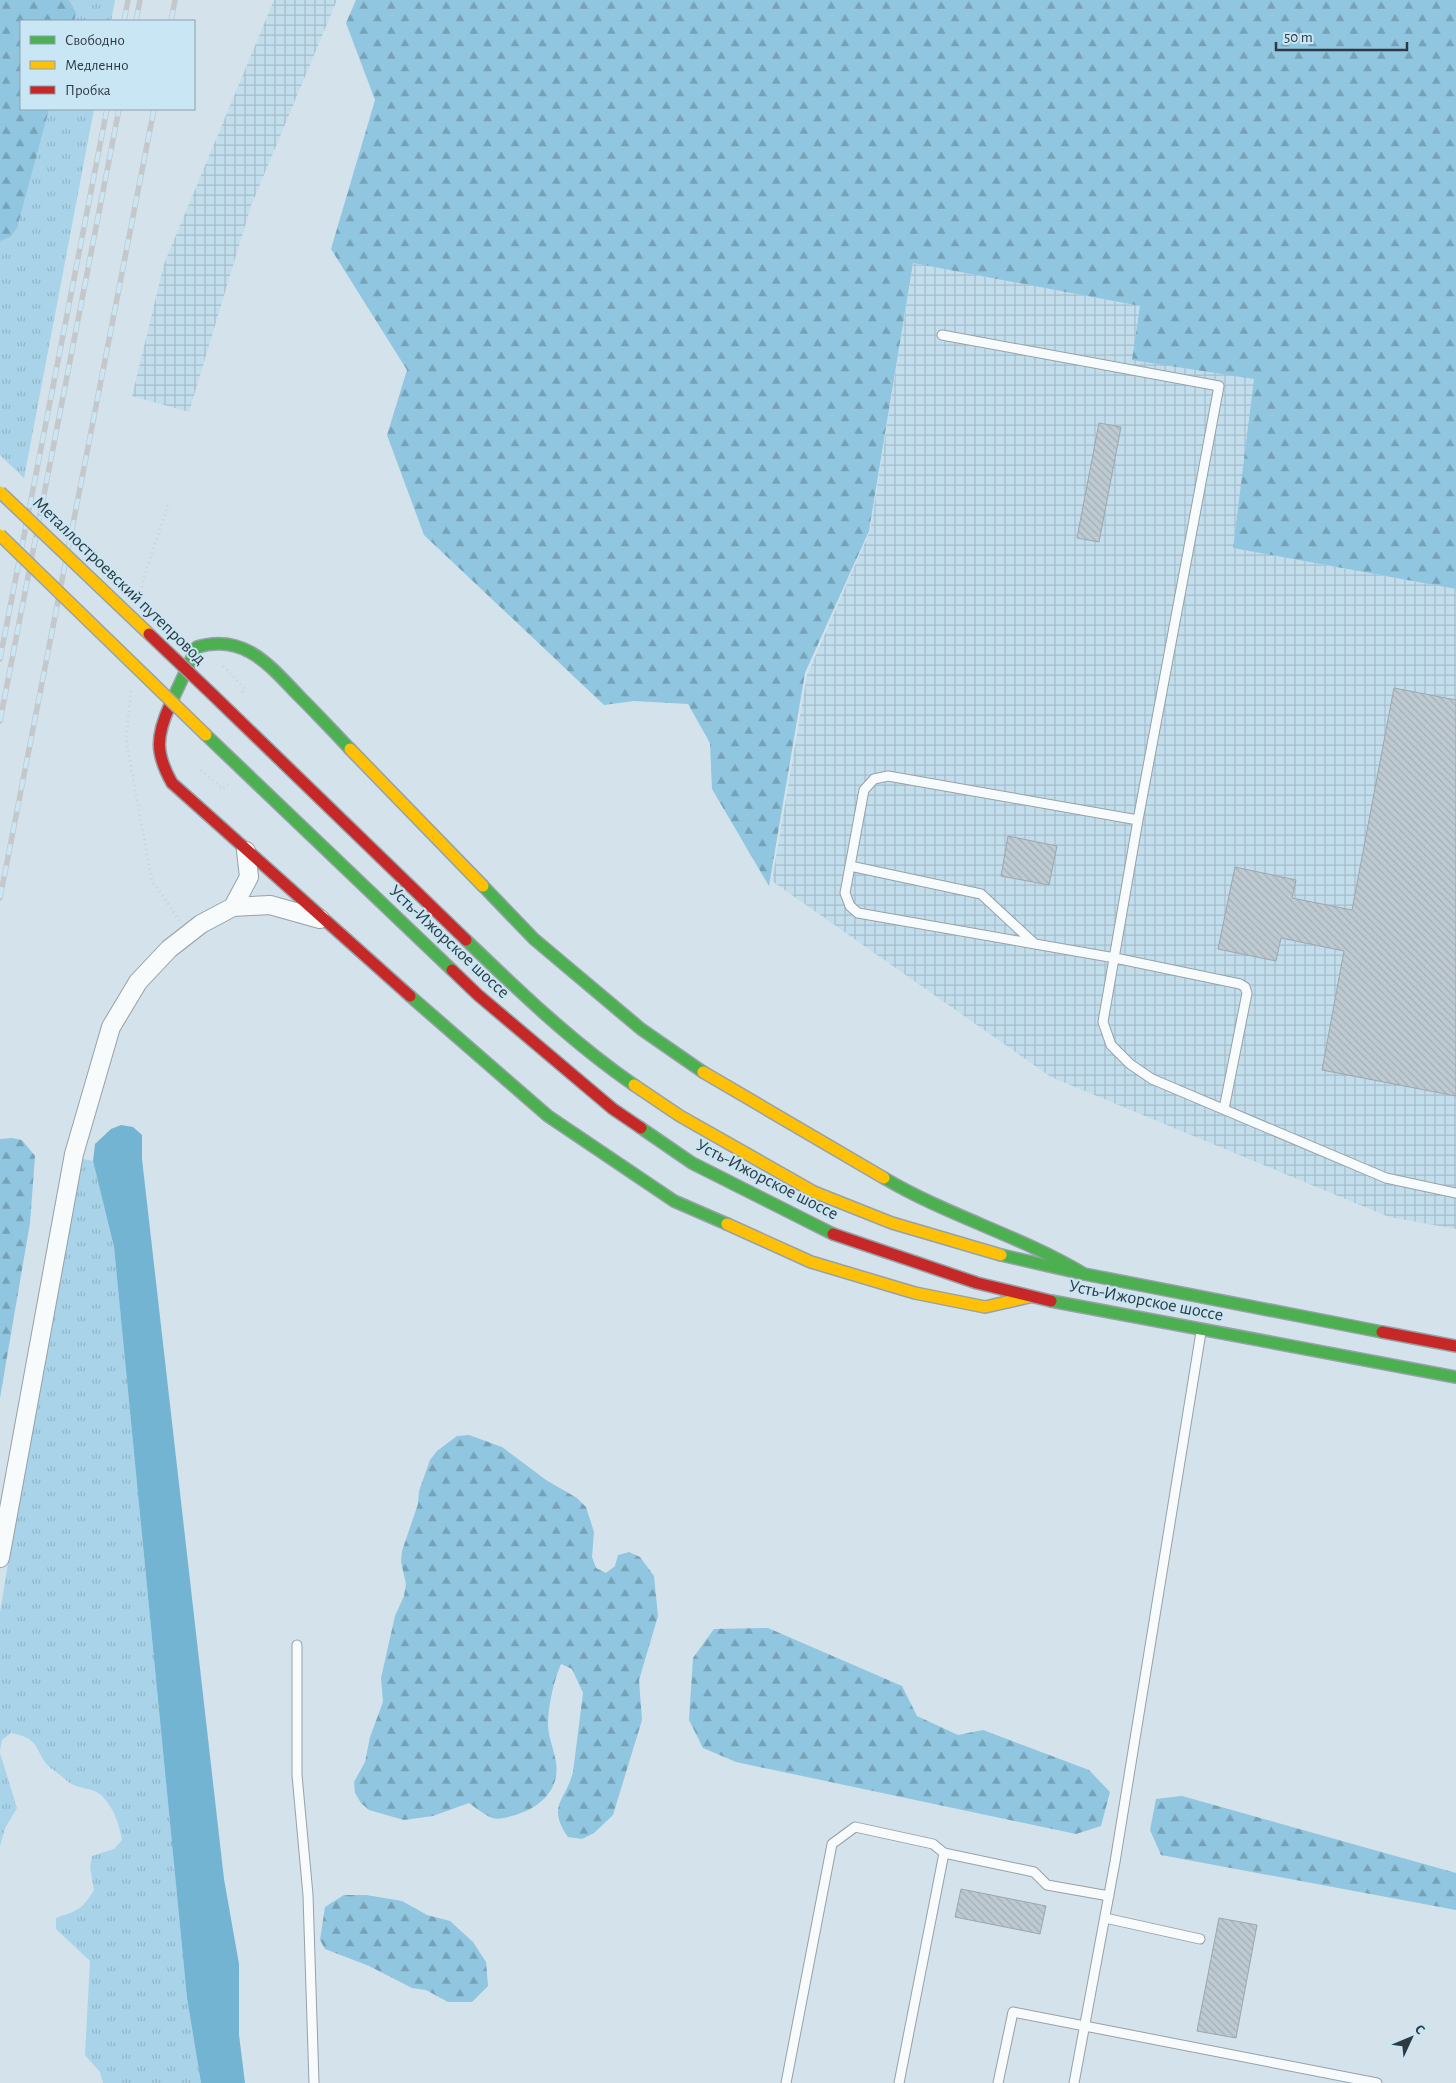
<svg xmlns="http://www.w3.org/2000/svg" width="1456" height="2083" font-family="'Alegreya Sans',sans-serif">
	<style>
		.industrial { fill: url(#industrial-grid) }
		.grass { fill: url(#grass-tufts) }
		.forest { fill: url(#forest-firs) }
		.water { fill: #74b4d3 }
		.building { fill: url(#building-back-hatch); stroke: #9ba7ae }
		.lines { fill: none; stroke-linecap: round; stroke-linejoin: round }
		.lane-casing { stroke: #96a1a8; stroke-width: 11 }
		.street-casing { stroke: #96a1a8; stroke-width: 20 }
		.fast-casing { stroke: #96a1a8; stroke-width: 14 }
		.slow-casing { stroke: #96a1a8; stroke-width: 14 }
		.jam-casing { stroke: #96a1a8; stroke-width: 14 }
		.path { stroke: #cdd2d4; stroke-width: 3; stroke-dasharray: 1 4; stroke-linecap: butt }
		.lane { stroke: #f8fbfc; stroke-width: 9 }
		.street { stroke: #f8fbfc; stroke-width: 18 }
		.fast { stroke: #4caf50; stroke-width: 11 }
		.slow { stroke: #ffc107; stroke-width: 11 }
		.jam { stroke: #c62828; stroke-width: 11 }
		.rail-casing { stroke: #c4c8cb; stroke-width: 5.5 }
		.rail { stroke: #c9e6f5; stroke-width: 4; stroke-dasharray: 11; stroke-linecap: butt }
		.slow-bridge-casing { stroke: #96a1a8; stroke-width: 14; stroke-linecap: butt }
		.jam-bridge-casing { stroke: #96a1a8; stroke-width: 14; stroke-linecap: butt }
		.slow-bridge { stroke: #ffc107; stroke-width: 11 }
		.jam-bridge { stroke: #c62828; stroke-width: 11 }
		.labels { text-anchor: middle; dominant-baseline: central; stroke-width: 4; stroke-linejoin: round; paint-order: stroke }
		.street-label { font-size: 18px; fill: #2f3a40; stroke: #c9e6f5 }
	</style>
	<defs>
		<pattern id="industrial-grid" width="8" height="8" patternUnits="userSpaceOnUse" patternTransform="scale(1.25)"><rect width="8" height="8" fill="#c2ddeb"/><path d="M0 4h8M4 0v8" fill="none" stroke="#a7becb"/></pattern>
		<pattern id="grass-tufts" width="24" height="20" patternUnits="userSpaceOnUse" patternTransform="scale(1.25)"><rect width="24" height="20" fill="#a9d3e8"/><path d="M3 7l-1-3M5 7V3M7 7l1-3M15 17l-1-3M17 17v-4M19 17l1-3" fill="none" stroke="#92b6c8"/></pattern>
		<pattern id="forest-firs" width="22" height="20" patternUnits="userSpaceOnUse" patternTransform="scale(1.25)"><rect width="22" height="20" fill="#90c6e0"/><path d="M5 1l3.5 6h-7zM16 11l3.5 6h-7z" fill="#76a2b7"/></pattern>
		<pattern id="building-back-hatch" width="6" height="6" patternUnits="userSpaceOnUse" patternTransform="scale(1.25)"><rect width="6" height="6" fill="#becad1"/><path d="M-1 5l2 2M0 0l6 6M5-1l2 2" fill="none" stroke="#a4aeb4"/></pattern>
	</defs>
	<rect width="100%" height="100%" fill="#d3e2eb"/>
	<path class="industrial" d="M274,0H337L251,206L189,412L132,396L164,264Z
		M913,263L1140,306L1255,379L1233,548L1456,589V1229L1389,1217L1051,1077L772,881L807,675L870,531Z"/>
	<path class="grass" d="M0,0H115L111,21H21V109H94L24,478L0,455Z
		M84,1159L93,1161L114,1247L187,1998L201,2083H103L100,2072L85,2055L90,1961L56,1929V1918C78,1910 81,1911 94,1890L90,1867L92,1856L114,1849L122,1840C119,1824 115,1811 104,1798C95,1787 81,1790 70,1783C65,1779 60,1775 55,1771C32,1756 46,1739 11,1733L2,1740L0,1750V1613L70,1176L80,1161Z
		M0,1753L17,1808L5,1828L0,1846Z"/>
	<path class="forest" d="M0,0H69L76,13L74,21H21V109H49L17,228L10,237L0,241Z
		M356,0H1456V589L1233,548L1254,379L1132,360L1140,306L913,263L869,531L805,673L769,886L712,789L710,743L688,704L634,701L604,705L424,535L387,435L407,370L331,249L375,100L346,23Z
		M12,1138L22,1140L35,1156L30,1223L0,1398V1139Z
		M469,1435L502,1447L546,1480L577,1498L586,1507L594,1532L592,1557L596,1568L606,1573L615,1566L618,1555L629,1552L640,1557L654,1576L658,1616L639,1680L642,1720L613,1815L594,1833L582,1839L568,1837C546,1805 566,1801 573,1772L583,1693L572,1669L561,1664C554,1680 548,1706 548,1724C548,1736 554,1750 556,1762C560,1787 543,1805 521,1813C492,1823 493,1820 469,1803L433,1816L404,1820L369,1810L361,1803L355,1793L354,1782L365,1762L370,1737L383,1702L381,1678L395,1616L404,1596L406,1584L401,1562L402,1551L418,1504L419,1491L430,1460L437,1451L457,1436Z
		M768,1628L902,1686L917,1716L958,1735L983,1730L1089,1770L1110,1792L1101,1826L1076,1834L736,1762L703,1748L689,1720L693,1658L714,1629Z
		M1182,1796L1456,1873V1910L1161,1855L1150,1830L1156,1799Z
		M344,1895H366L402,1901L427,1915L450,1921L473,1942L486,1962L488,1986L472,2002H448L426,1990L412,1988L369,1966L325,1949L320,1940L325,1907Z"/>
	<path class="water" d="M121,1125L133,1127L142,1135V1159L224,1879L239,1964V2035L245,2083H201L187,1998L114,1247L93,1161L95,1144L111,1129Z"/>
	<path class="building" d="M1099,423L1121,427L1099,542L1077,538Z
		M1394,688L1456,700V1096L1322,1070L1344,951L1281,938L1276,961L1218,949L1235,867L1296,880L1292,898L1352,910Z
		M1008,836L1057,846L1049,885L1001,876Z
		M961,1889L1046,1906L1040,1934L955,1917Z
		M1219,1918L1257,1925L1236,2038L1197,2031Z"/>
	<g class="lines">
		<g class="lane-casing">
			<path id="lane" d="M942,335L1219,386L1138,820L1103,1022L1111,1045L1130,1064L1152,1079L1386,1178L1456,1193
				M1138,820L888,776L874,779L864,790L845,893L850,906L858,913L1115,958L1240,984L1245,987L1247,993L1224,1109
				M850,866L981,894L1035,944
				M297,1645V1775L308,1895L314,2083
				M944,1853L1034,1872L1047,1885L1109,1896
				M1105,1918L1200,1939
				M786,2083L832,1844L855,1827L933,1844L944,1853L899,2083
				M998,2083L1013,2012L1377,2083
				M1074,2083L1115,1862L1201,1332"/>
		</g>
		<g class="street-casing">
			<path id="street" d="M233,907L249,877L246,851
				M0,1558L74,1154L111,1027L138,982L169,949L201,924L233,907L270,905L320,919"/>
		</g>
		<g class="fast-casing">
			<path id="fast" d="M170,705L197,647C245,633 270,666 300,697C317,714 334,732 350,749
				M206,735L452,970
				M483,886L534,939L641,1029L703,1072
				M466,940C519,991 573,1043 634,1085
				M410,996L548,1116L674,1201L727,1224
				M641,1128L692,1163L833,1234
				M884,1178C948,1216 1021,1236 1084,1274
				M1001,1255L1084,1274L1382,1332
				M1051,1301L1456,1377"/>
		</g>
		<g class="slow-casing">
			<path id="slow" d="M350,749L483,886
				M703,1072L884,1178
				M634,1085L680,1116L814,1192L892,1223L1001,1255
				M727,1224L811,1262L915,1293L985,1307L1029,1297"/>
		</g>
		<g class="jam-casing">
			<path id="jam" d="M213,695L466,940
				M170,705C156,736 155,753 172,783L410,996
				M452,970L478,995L613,1109L641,1128
				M833,1234L977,1283L1051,1301
				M1382,1332L1456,1346"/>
		</g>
		<path class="path" d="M141,597L142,583L168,504
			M223,666L245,689L241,693
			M131,691L126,739L152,881L180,921
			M201,770L223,789L228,784"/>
		<use href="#lane" class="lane"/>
		<use href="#street" class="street"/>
		<use href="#fast" class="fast"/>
		<use href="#slow" class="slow"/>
		<use href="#jam" class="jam"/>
		<g class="rail-casing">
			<path id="rail" d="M124,21L128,0
				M136,21L140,0
				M171,21L175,0
				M0,659L107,109
				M0,721L119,109
				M0,898L154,109"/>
		</g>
		<use href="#rail" class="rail"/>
		<g class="slow-bridge-casing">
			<path id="slow-bridge" d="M0,492L149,634
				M0,535L206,735"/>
		</g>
		<g class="jam-bridge-casing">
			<path id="jam-bridge" d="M149,634L213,695"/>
		</g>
		<use href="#slow-bridge" class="slow-bridge"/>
		<use href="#jam-bridge" class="jam-bridge"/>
	</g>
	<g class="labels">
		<g class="street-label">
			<text transform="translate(119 581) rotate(44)">Металлостроевский путепровод</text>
			<text transform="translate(449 942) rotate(43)">Усть-Ижорское шоссе</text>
			<text transform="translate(767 1180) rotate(27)">Усть-Ижорское шоссе</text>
			<text transform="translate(1146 1301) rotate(11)">Усть-Ижорское шоссе</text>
		</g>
	</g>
	<rect x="20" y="20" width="175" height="90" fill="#c9e6f5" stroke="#8ba1ad"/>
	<rect x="30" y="36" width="25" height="8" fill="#4caf50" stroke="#8ba1ad"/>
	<text x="65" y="45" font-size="15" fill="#2f3a40">Свободно</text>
	<rect x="30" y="61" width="25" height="8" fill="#ffc107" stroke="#8ba1ad"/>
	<text x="65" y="70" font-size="15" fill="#2f3a40">Медленно</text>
	<rect x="30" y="86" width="25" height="8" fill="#c62828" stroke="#8ba1ad"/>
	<text x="65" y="95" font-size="15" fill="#2f3a40">Пробка</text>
	<g transform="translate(1411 2038) rotate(46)" stroke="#c9e6f5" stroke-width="4" paint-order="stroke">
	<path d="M0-4L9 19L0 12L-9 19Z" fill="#2f3a40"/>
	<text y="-8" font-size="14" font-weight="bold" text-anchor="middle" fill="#2f3a40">С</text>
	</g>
	<path d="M1276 42v8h131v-8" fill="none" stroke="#2f3a40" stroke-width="2.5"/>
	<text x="1284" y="42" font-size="15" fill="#2f3a40" stroke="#c9e6f5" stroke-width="4" paint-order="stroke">50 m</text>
</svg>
